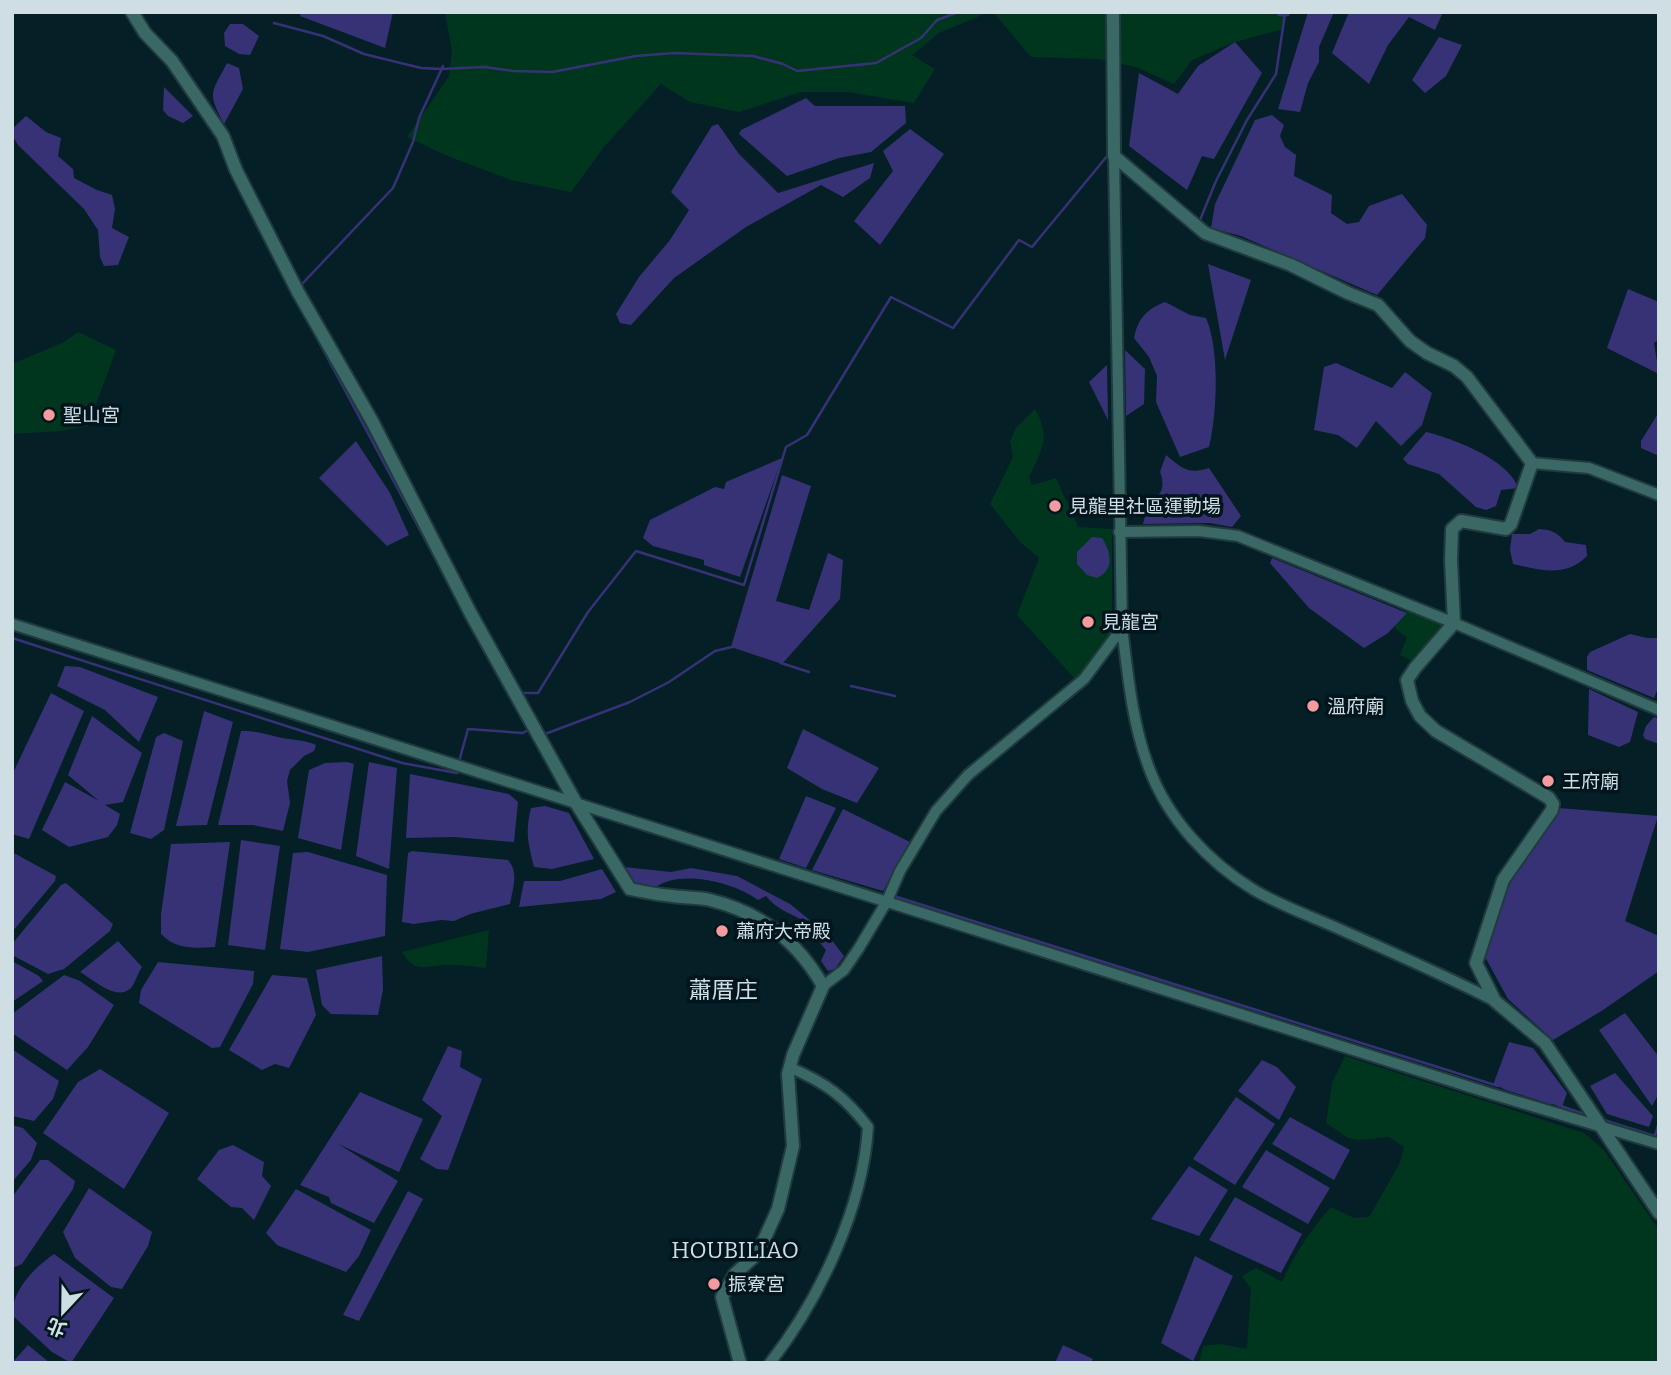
<svg xmlns="http://www.w3.org/2000/svg" width="1671" height="1375" font-family="Bitter,'Noto Sans TC',serif">
	<style>
		.green { fill: #01361e }
		.water { fill: #373276 }
		.lines { fill: none; stroke-linecap: round; stroke-linejoin: round }
		.stream { stroke: #373276; stroke-width: 2.5 }
		.canal { stroke: #373276; stroke-width: 9 }
		.minor-casing { stroke: #203a40; stroke-width: 14 }
		.tertiary-casing { stroke: #203a40; stroke-width: 16 }
		.minor { stroke: #3a6864; stroke-width: 10 }
		.tertiary { stroke: #3a6864; stroke-width: 12 }
		.poi-dot { fill: #f49b9f; stroke: #00151c; stroke-width: 2.5 }
		.labels { text-anchor: middle; dominant-baseline: central; stroke-width: 7; stroke-linejoin: round; paint-order: stroke }
		.poi-label { font-size: 19px; fill: #cfdee3; stroke: #00151c; text-anchor: start }
		.quarter-label { font-size: 23px; fill: #cfdee3; stroke: #00151c }
	</style>
	<rect width="100%" height="100%" fill="#041f26"/>
	<path class="green" d="M445,12H989L939,33L912,55L935,69L914,103L848,92H801L739,112L690,102L661,84L604,147L571,192L511,180L445,155L407,137L449,76L452,52Z
		M993,12H1281L1285,14L1283,29L1235,42L1192,60L1174,84L1136,67L1098,59L1031,57Z
		M78,332L116,350L88,426L61,431L12,434V364L64,342Z
		M1035,409C1051,437 1042,450 1029,477L1032,485L1056,478L1078,527L1112,529V639L1076,680L1017,615L1039,558L1021,543L990,504L1013,457L1010,441L1016,428Z
		M1411,606L1454,623L1418,664L1400,655L1407,638L1394,627Z
		M489,930L486,968C473,967 459,964 446,965C424,966 416,974 402,952Z
		M1345,1056L1584,1133L1604,1150L1659,1230V1363H1199L1203,1346L1221,1344L1247,1349L1251,1289L1242,1276L1256,1268L1282,1282C1294,1254 1311,1230 1331,1207L1354,1218L1369,1217L1400,1163L1404,1147L1389,1137L1358,1140L1348,1138L1326,1123L1332,1083Z"/>
	<path class="water" d="M301,12H393L385,48L300,16Z
		M1308,12H1334L1319,47V62L1308,83L1300,112L1278,109Z
		M1349,12H1443L1435,30L1409,17L1388,45L1369,84L1332,53Z
		M230,24H243L259,36L250,55L239,54L225,46L224,33Z
		M1439,37L1462,45L1446,76L1425,93L1412,80Z
		M1235,42L1262,73L1214,159L1202,156L1187,190L1129,146L1139,73L1178,94L1198,66Z
		M227,63L239,68L243,89L224,124C207,92 211,94 227,63Z
		M164,87L193,116L183,123L168,116L163,110Z
		M806,98L815,106H905L906,123L871,152L839,158L787,176L739,134L741,130Z
		M1272,115L1284,125L1280,136L1285,147L1296,155L1294,176L1332,195L1331,213L1347,224L1359,222L1369,206L1402,194L1427,225L1425,238L1377,295L1241,236L1211,228L1215,204L1255,120Z
		M26,116L46,132L61,138L58,156L73,169L74,178L97,190L112,195L115,209L112,228L129,237L118,265L104,266L100,257L98,230L84,209L18,145L12,135V129Z
		M718,124L739,154L778,193L874,163L870,178L843,197L821,185L746,227L674,278L631,325L620,323L616,314L639,277L670,240L689,210L671,192L712,126Z
		M910,129L944,154L880,245L854,221L893,171L883,151Z
		M1208,264L1251,280L1225,360Z
		M1628,289L1659,302V339L1654,343L1659,374L1607,348Z
		M1165,302L1190,315L1206,318C1220,350 1217,414 1209,447L1180,457L1156,402L1157,376L1149,357L1134,338C1138,318 1147,309 1165,302Z
		M1125,350L1145,369L1144,404L1126,416Z
		M1336,363L1392,388L1405,372L1432,393L1422,425L1401,446L1376,421L1357,448L1338,435L1314,430L1324,367Z
		M1107,365L1108,420L1089,382Z
		M1659,412V456L1641,448V441Z
		M1426,432C1452,438 1510,460 1518,488L1501,490L1496,506L1486,510L1476,507L1439,474L1408,464L1403,459Z
		M356,441L390,493L409,535L387,546L319,478Z
		M1166,455C1182,468 1188,475 1209,468L1241,516L1232,527L1210,523L1143,524L1149,501C1163,496 1165,485 1160,472Z
		M782,458L740,577L704,565V560L653,546L643,538L650,520L715,487L724,489L726,482Z
		M782,475L811,486L776,601L809,610L828,553L843,560L840,599L782,664L731,647Z
		M1539,529C1552,530 1557,532 1565,542L1586,545L1587,556C1565,578 1540,570 1513,564L1510,550L1512,534H1530Z
		M1092,537L1102,538C1111,552 1115,570 1097,578L1087,575L1077,564V552Z
		M1272,558L1407,613L1388,633L1364,648L1309,608L1270,563Z
		M1630,634L1647,638H1659V686L1654,698L1587,670V657L1590,652Z
		M65,666L80,667L158,697L139,742L105,710L57,686Z
		M1589,689L1638,712L1630,742L1619,747L1588,735Z
		M51,693L84,711L29,839L12,834V775Z
		M204,711L233,722L207,825L176,826Z
		M92,716L142,753L123,802L105,805L120,814L117,825L108,837L69,847L42,830L65,782L99,801L68,775Z
		M1654,717L1659,719V744L1645,739L1643,735L1646,726Z
		M803,729L879,768L857,803L822,789L787,768Z
		M241,731C258,731 265,734 282,738C294,740 305,740 316,745L314,751L304,756L290,770L287,781L290,803L283,831L253,825H218Z
		M164,733L183,741L164,830L151,839L130,833L156,737Z
		M347,762L354,764L341,850L298,838L309,770L325,763Z
		M369,762L397,768L389,869L356,856Z
		M410,774L509,794L518,802L514,842L454,837L406,838Z
		M806,796L836,808L806,868L779,859Z
		M545,806L569,813L594,859L552,869L534,867C528,843 525,832 531,808Z
		M1559,808L1658,816L1625,921L1659,936V971L1603,1010L1553,1040L1508,999L1484,955L1503,897L1527,852Z
		M843,809L910,842L883,891L812,870Z
		M241,840L280,846L265,950L228,945Z
		M230,842L215,947C194,948 176,950 161,934V914L171,844Z
		M412,851L508,860C519,873 513,887 510,904L470,914L454,921L441,920L414,924L402,922L408,853Z
		M12,852L56,876L55,881L12,932Z
		M308,852L387,875L385,936L308,952L280,949L293,853Z
		M624,867L671,872L691,868L737,876L790,904L827,934L844,956L835,969L828,971L821,961L826,950C818,942 812,927 805,922C791,913 777,910 766,896L758,900C734,882 678,868 653,889L632,881Z
		M602,869L616,892L601,899L519,907L524,881H560Z
		M66,883L113,924L110,931L64,969L48,974L12,955V944L61,885Z
		M118,941L142,967C138,973 135,983 131,988C116,1002 93,979 80,972Z
		M382,956L383,990L378,1015L331,1014L322,1005L316,970Z
		M12,961L39,976L43,981L12,1002Z
		M158,962L254,971L253,984L220,1047L212,1048L139,1003L141,990Z
		M64,975L80,981L114,1005L88,1047L67,1070L12,1033V1014Z
		M272,975L307,978L316,1015L289,1068L275,1064L262,1070L229,1050Z
		M1625,1013L1659,1057V1093L1652,1106L1599,1030Z
		M1509,1042L1533,1048L1567,1093L1562,1107L1493,1085Z
		M448,1046L462,1051L460,1067L482,1079L448,1170L437,1169L420,1159L442,1116L422,1100Z
		M12,1049L59,1081L53,1099L34,1121L12,1116Z
		M1262,1060L1277,1067L1296,1087L1279,1120L1238,1091Z
		M100,1069L169,1113L124,1189L43,1133L78,1082Z
		M1615,1073L1653,1116L1649,1127L1607,1114L1590,1086Z
		M360,1092L423,1119L399,1172L338,1144L398,1181L374,1223L331,1203L329,1197L300,1185Z
		M1236,1097L1275,1124L1235,1185L1193,1159Z
		M1290,1117L1350,1150L1334,1180L1272,1144Z
		M12,1125L23,1128L37,1143L31,1160L12,1182Z
		M233,1145L264,1162L262,1176L271,1186L254,1220L242,1208L231,1207L197,1179L219,1150Z
		M1266,1150L1330,1188L1308,1224L1242,1187Z
		M40,1160H48L75,1181L73,1189L22,1264L12,1268V1197Z
		M1189,1166L1228,1190L1199,1236L1151,1219Z
		M89,1188L152,1232L148,1246L122,1289L111,1287L75,1258L63,1232Z
		M296,1189L371,1230L359,1256L346,1272L277,1245L266,1233Z
		M408,1191L423,1199L359,1321L343,1315Z
		M1235,1197L1302,1234L1281,1273L1209,1240Z
		M54,1254L114,1298L71,1363L52,1352L12,1315C12,1290 35,1267 54,1254Z
		M1195,1256L1233,1276L1193,1361L1161,1343Z
		M28,1345L50,1363H12Z
		M1063,1345L1093,1359L1091,1363H1055Z"/>
	<g class="lines">
		<path class="stream" d="M274,23L323,36L364,54L421,68L442,69L484,67L514,71L552,72L636,56L674,53L753,56L783,64L797,71L876,63L921,38L937,20L959,12
			M1119,152L1132,164
			M1186,209L1200,220L1216,181L1247,120L1276,74L1285,14
			M302,284L393,188L413,142L419,118L443,66
			M312,329L443,573
			M12,638L402,763L457,773
			M781,663L809,672
			M494,669L508,693
			M851,686L895,696
			M524,693H538L588,612L636,551L744,585L786,447L807,435L891,297L953,328L1019,240L1032,247L1108,155
			M460,758L468,729L523,733L528,730L508,693
			M580,797L545,734L630,702L669,682L715,651L732,647
			M897,897L1498,1086
			M1504,1088L1551,1103
			M1558,1105L1584,1114
			M1604,1120L1655,1136L1659,1122"/>
		<path class="canal" d="M1281,12H1286"/>
		<g class="minor-casing">
			<path id="minor" d="M1114,156L1122,628C1128,675 1132,723 1149,768C1168,819 1208,862 1254,890C1283,907 1316,918 1346,932C1396,954 1446,976 1495,1001
				M1532,463L1589,468L1659,495
				M1119,532L1199,531L1238,536L1454,623L1659,710
				M12,624L1492,1094L1659,1144
				M823,986L844,970L859,948L887,901L900,871L936,811L968,775L1084,679L1122,628
				M770,1363C819,1300 863,1208 868,1127C845,1097 826,1083 791,1068"/>
		</g>
		<g class="tertiary-casing">
			<path id="tertiary" d="M132,12L145,33L172,61L223,136L236,170L298,292L372,421L471,614L576,803L630,889C644,892 658,895 673,896C685,898 698,897 710,900C760,912 798,942 823,986L793,1055L788,1074L793,1146L778,1209L758,1253L735,1274L722,1297L740,1363
				M1113,12L1114,156L1205,233L1291,265L1348,293L1378,305L1410,341L1427,353L1454,366L1467,377L1532,463L1511,524L1506,529L1461,521L1452,529L1451,560L1454,623L1415,668L1407,680L1412,701L1420,716L1436,731L1549,798L1553,804L1552,810L1503,880L1476,963L1495,1001L1545,1043L1659,1213"/>
		</g>
		<use href="#minor" class="minor"/>
		<use href="#tertiary" class="tertiary"/>
	</g>
	<g class="poi-dot">
		<circle cx="49" cy="415" r="7"/>
		<circle cx="1055" cy="506" r="7"/>
		<circle cx="1088" cy="622" r="7"/>
		<circle cx="1313" cy="706" r="7"/>
		<circle cx="1548" cy="781" r="7"/>
		<circle cx="722" cy="931" r="7"/>
		<circle cx="714" cy="1284" r="7"/>
	</g>
	<g class="labels">
		<g class="poi-label">
			<text x="63" y="415">聖山宮</text>
			<text x="1069" y="506">見龍里社區運動場</text>
			<text x="1102" y="622">見龍宮</text>
			<text x="1327" y="706">溫府廟</text>
			<text x="1562" y="781">王府廟</text>
			<text x="736" y="931">蕭府大帝殿</text>
			<text x="728" y="1284">振寮宮</text>
		</g>
		<g class="quarter-label">
			<text x="723" y="990">蕭厝庄</text>
			<text x="735" y="1250">HOUBILIAO</text>
		</g>
	</g>
	<rect width="1671" height="1375" fill="none" stroke="#cfdee3" stroke-width="28"/>
	<g transform="translate(63 1312) rotate(202)" stroke="#00151c" stroke-width="5" paint-order="stroke">
	<path d="M0-5L12 26L0 18L-12 26Z" fill="#cfdee3"/>
	<text y="-10" font-size="19" font-weight="bold" text-anchor="middle" fill="#cfdee3">北</text>
	</g>
</svg>
